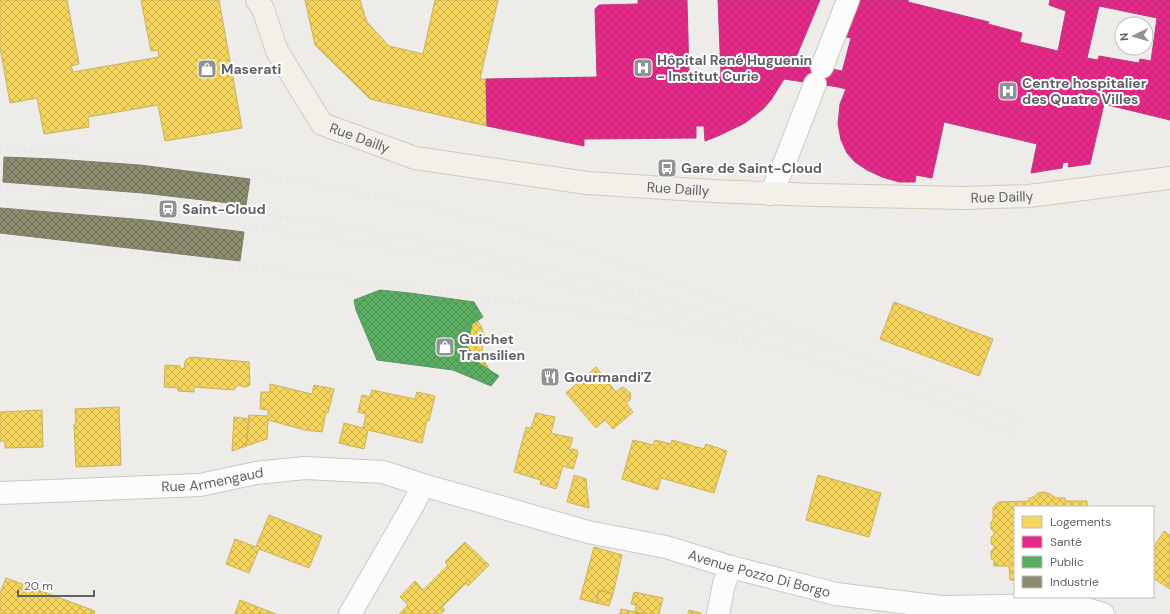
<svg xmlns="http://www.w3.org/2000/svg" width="1170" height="614" font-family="'DM Sans',sans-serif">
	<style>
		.homes { fill: url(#homes-cross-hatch); stroke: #c8b25f }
		.health { fill: url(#health-cross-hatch); stroke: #be3a7f; fill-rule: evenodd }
		.public { fill: url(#public-cross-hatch); stroke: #5b9762 }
		.industry { fill: url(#industry-cross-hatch); stroke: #7e7f6b }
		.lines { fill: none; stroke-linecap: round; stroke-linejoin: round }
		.minor-casing { stroke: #c8c8c8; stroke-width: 24 }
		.major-casing { stroke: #d2cbb9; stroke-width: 24 }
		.minor { stroke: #fcfcfc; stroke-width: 22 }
		.major { stroke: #f2f0e9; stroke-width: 22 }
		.rail { stroke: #e3e3e2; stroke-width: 3; stroke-dasharray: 1 5; stroke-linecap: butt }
		.labels { text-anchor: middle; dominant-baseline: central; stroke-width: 4; stroke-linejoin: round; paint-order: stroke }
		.poi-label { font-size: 14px; font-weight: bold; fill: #5e6165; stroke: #fff; text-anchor: start }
		.street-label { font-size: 14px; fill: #5e6165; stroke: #fff }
	</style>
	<defs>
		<pattern id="homes-cross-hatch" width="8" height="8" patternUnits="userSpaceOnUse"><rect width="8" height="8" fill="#f6d55c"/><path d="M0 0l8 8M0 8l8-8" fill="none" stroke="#cab050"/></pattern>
		<pattern id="health-cross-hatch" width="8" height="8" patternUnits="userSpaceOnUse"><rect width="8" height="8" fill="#e7298a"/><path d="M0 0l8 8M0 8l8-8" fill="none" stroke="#be2774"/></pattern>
		<pattern id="public-cross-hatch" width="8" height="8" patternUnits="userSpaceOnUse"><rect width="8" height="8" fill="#5aae61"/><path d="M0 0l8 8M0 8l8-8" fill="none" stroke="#4e9154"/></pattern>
		<pattern id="industry-cross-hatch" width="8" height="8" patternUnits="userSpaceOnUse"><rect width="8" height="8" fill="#8c8c6e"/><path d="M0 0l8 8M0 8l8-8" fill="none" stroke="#70705a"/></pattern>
	</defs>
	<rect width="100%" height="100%" fill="#edece8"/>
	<path class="homes" d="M0,0H67L79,64L71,66L73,72L159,57L158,50L151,51L141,0H219L242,128L165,141L158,105L88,117L89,127L44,134L37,98L10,103L0,47Z
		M305,0H360L367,22L389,46L423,54L435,0H498L480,79H486L487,126L370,99L315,45Z
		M894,302L993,339L979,376L880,339Z
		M477,320L481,326L484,335L482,350L483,356L486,364L490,371L477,362V358L467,347L472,324Z
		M191,357L249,362L250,385L245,387L238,385L234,390L194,387V392L178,391V388L164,387L165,365L180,366V368L184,369L185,361L187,359Z
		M596,367L616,392L622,387L626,389L631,394L630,400L626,403L633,412L613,429L605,420L596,428L566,393Z
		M270,384L312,394L314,385L334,389L328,413L326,412L322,432L305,430L268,420L267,439L246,446L249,415L268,416V410L260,409L261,392H270Z
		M372,390L415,399L417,392L435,396L429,421L427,420L422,443L368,430L364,449L339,443L344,423L363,428L366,414L358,412L362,395L370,397Z
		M119,407L121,465L76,467L74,424H76L75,409Z
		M42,410L43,447L5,448V441H0V412Z
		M536,413L555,417L551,433L573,438L569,450L573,449L577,450L578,453L573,469L563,466L556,489L540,484L541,480L514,472L526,427L531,428Z
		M234,417L249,419L246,446L232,451Z
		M633,440L653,445L655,440L671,444L672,440L704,449L706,444L727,451L714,493L661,478L658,490L622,479Z
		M574,475L586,479L589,508L567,502Z
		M818,475L881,493L869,537L806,520Z
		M1044,492L1050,494L1056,498H1065V501H1087V507H1015V580H1010L1009,566H994V560L991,559V551L994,549V545L991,544V537L994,535V532L991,529V522L993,520V508L998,502L1029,501V498H1032L1038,493Z
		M269,515L322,536L309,568L259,549L249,573L226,564L235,539L256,547Z
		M1164,531L1170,535V589L1153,578V548Z
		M465,542L489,565L468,586L466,583L442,607L445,610L440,614H399L408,605L400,597L415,581L423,590L448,565L445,562Z
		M594,547L622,555L613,594L599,590L596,603L580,599Z
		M6,578L95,611L94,614H0V593Z
		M599,590L613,594L609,606L596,603Z
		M634,592L663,598L659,614H644L635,612L636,605L631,604Z
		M240,600L276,614H235Z
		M621,609L635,612L644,614H620Z
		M689,610L701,613V614H688Z"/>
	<path class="health" d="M638,0H687L689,75H721L718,0H820L794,62L791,61L784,79L771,100L763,109L745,123L718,136L705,141L704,126H696V138L584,139V146L487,126L486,79L597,77L595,9L599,5L638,4Z
		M861,0H908V2L989,22L988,24L1022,33L1020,42L1058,51L1066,11L1049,5L1050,0H1170V120L1104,104L1090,164L1068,167L1069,162L1063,163L1062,168L1031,173L1037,144L944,122L932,178L916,175L915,182H899L882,177L867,170L855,162L847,153L841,140L838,124L840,104L846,89L838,87L851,38L846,37ZM1099,6L1157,18L1151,61L1140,59L1139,63L1099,56L1098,60L1087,58Z
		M791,61L842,71L838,87L784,79Z"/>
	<path class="public" d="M380,290L410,293L474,302L483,317L472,324L467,347L477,358V362L499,376L491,386L453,370L377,360L356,310L354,300Z"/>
	<path class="industry" d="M4,157L54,159L140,165L250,179L246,205L143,193L3,182Z
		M0,208L146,220L244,232L240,261L0,233Z"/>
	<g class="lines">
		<g class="minor-casing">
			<g id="minor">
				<path d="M822,67L848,0"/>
				<path d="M770,194L781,172L815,84"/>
				<path id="s1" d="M0,493L200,485L256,473L305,468L383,472L423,485L588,532L666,547L731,567L836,594L941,607L1073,605L1103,614"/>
				<path d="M350,614L413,505L423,485"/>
				<path d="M718,614L724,584L731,567"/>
			</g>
		</g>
		<g class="major-casing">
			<g id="major">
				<path id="s2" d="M257,0L263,9L277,51L322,124L415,158L587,183L713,191L817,195L964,198L1029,196L1170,178"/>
			</g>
		</g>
		<use href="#minor" class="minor"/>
		<use href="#major" class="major"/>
		<path class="rail" d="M0,150C84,151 168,160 251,173C355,189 458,211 558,243C639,268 717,299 794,330C871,361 947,391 1024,421
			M0,188L77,193L168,201L340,226L441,244L577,276L713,314L834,351
			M0,202C94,206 189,217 282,231C358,243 435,255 510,272C611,296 710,326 808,359C846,372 885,384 922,397C954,409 984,422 1015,434
			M0,239L33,242L140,254L434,291L571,310L642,321L678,328L750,345"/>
	</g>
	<defs>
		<g id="hospital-square" transform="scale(1)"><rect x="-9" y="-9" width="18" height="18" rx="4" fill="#909293" stroke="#fff"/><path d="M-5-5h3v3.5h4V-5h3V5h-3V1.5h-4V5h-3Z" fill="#fff"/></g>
		<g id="shop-square" transform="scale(1)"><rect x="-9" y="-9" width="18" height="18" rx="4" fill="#909293" stroke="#fff"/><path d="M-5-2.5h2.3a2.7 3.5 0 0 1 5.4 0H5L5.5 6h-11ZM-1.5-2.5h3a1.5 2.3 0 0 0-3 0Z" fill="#fff"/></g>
		<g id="bus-square" transform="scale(1)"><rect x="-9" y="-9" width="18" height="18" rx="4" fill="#909293" stroke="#fff"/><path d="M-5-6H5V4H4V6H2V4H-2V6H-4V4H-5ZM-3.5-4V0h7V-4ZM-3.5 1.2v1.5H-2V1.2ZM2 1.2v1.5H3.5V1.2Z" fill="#fff"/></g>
		<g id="station-square" transform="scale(1)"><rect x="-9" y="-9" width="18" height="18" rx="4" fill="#909293" stroke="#fff"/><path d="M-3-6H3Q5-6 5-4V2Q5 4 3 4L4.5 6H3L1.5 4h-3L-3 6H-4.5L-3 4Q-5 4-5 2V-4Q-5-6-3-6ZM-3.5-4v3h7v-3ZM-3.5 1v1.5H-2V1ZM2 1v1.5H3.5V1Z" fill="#fff"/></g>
		<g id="restaurant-square" transform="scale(1)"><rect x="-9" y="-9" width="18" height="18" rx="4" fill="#909293" stroke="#fff"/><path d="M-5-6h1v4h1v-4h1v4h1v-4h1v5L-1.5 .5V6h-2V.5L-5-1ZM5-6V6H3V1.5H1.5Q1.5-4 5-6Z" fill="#fff"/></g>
	</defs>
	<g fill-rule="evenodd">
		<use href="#hospital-square" x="643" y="68"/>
		<use href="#shop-square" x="207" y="69"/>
		<use href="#hospital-square" x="1008" y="91"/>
		<use href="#bus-square" x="667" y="168"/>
		<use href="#station-square" x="168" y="209"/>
		<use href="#shop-square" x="445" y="347"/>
		<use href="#restaurant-square" x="550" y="377"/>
	</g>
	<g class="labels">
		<g class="poi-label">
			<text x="657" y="60">Hôpital René Huguenin<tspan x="657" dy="16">- Institut Curie</tspan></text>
			<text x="221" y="69">Maserati</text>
			<text x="1022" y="83">Centre hospitalier<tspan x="1022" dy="16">des Quatre Villes</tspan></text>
			<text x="681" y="168">Gare de Saint-Cloud</text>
			<text x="182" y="209">Saint-Cloud</text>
			<text x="459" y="339">Guichet<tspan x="459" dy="16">Transilien</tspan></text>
			<text x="564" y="377">Gourmandi'Z</text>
		</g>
		<g class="street-label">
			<text stroke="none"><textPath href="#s2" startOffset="181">Rue Dailly</textPath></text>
			<text stroke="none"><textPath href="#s2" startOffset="505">Rue Dailly</textPath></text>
			<text stroke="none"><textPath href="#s2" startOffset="829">Rue Dailly</textPath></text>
			<text stroke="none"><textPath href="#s1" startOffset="213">Rue Armengaud</textPath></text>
			<text stroke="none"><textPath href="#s1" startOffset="775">Avenue Pozzo Di Borgo</textPath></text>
		</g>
	</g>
	<rect x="1014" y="506" width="140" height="92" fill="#ffffff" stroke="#bfc0c1"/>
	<rect x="1022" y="516" width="20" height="12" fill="#f6d55c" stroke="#bfc0c1"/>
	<text x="1050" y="526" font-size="12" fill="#5e6165">Logements</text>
	<rect x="1022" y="536" width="20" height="12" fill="#e7298a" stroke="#bfc0c1"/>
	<text x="1050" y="546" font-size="12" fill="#5e6165">Santé</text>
	<rect x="1022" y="556" width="20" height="12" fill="#5aae61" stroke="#bfc0c1"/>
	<text x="1050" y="566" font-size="12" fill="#5e6165">Public</text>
	<rect x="1022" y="576" width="20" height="12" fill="#8c8c6e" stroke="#bfc0c1"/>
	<text x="1050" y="586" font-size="12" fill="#5e6165">Industrie</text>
	<g transform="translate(1134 36) rotate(265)"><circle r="19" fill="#ffffff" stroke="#bfc0c1"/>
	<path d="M0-3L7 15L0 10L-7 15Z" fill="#909293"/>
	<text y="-6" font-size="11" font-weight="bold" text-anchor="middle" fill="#5e6165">N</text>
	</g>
	<path d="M18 590v6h76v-6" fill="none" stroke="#5e6165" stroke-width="2"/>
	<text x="24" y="590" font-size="12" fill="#5e6165" stroke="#ffffff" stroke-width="3" paint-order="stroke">20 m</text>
</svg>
